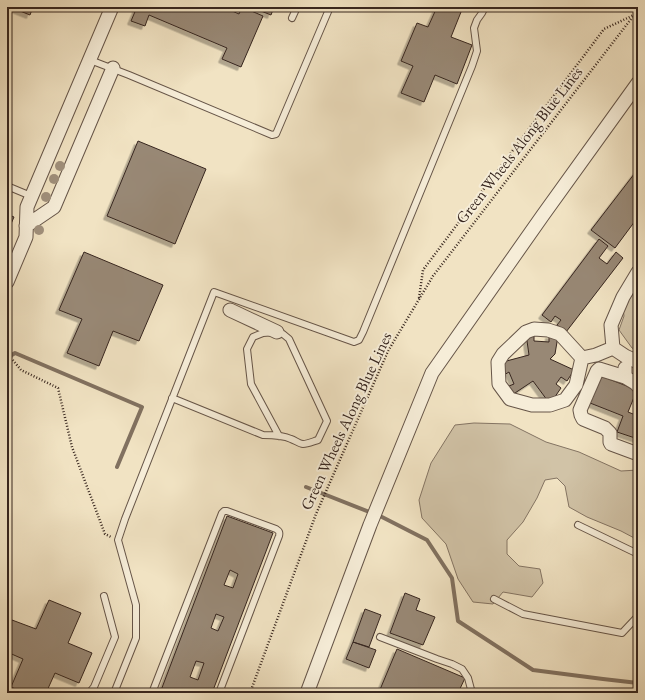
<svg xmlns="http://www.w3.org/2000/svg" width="645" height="700" font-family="'EB Garamond',serif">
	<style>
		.green { fill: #d1c3a7; stroke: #847463 }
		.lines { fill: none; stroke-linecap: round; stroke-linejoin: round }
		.stream { stroke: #817160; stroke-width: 4 }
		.building { fill: #988874; stroke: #37261f; fill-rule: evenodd; filter: url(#shadow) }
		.lane-casing { stroke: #665548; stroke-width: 8 }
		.street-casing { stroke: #665548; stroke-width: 15 }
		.path { stroke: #37261f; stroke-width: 2.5; stroke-dasharray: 1 2; stroke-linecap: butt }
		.lane { stroke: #f6edd8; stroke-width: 6 }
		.street { stroke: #f6edd8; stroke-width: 13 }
		.tree { fill: #a0907c }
		.labels { text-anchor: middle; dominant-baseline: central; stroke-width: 4; stroke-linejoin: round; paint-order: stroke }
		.street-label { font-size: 16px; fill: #37261f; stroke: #f6edd8 }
	</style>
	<defs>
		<filter id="shadow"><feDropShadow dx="-3.5" dy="3.5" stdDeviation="0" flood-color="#0004"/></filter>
	</defs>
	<rect width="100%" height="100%" fill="#f1e3c3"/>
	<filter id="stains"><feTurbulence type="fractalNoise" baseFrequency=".005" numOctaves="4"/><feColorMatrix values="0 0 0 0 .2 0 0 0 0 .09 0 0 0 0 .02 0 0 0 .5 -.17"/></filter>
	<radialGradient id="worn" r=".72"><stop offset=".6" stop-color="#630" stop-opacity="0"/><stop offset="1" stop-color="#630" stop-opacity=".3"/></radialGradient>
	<path class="green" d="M638,288V351L632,348L619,330L624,316L623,309L634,292Z
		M474,423L510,424L546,442L579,452L621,471L638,470V540L621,531L587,517L569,507L565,486L557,478L545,480L537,498L523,522L507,540V554L519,566L540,569L543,583L532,597L503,592L493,604L473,602L458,579L446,544L422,518L419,500L431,463L455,425Z"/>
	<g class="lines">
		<path class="stream" d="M7,358L15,353L142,407L117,467
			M306,487L382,517L427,540L452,578L458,621L533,670L603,679L638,683"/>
	</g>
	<path class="building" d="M10,7H33L30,15Z
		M137,7H223L239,14L242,7L263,16L241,67L222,59L227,48L149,15L145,26L131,21Z
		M251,7H274L271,15Z
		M437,7H450L461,12L451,37L472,45L457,84L435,75L424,102L401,93L413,66L401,61L417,23L428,27Z
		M138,141L206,169L175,244L107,216Z
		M638,169V217L615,248L591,230Z
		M7,214L14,217L7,233Z
		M599,239L608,246L599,258L607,264L616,252L623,258L566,332L557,325L561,320L555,316L551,322L542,315Z
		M84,252L163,285L139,341L113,331L99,366L67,353L82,319L59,310Z
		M526,334L534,335V341L549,342V335L558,336L555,354L550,359L574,370L567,381L561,377L556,384L561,388L550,404L533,381L512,395L509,386L514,384L509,372L504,375L499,363L529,355Z
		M596,374L637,390L628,412L638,416V439L617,432L623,416L585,401Z
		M227,516L273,533L212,693H160ZM230,570L238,574L233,588L224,585ZM216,614L224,617L218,631L211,628ZM196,661L204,663L198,680L190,677Z
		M405,593L420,599L416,610L435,617L423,645L390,633Z
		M49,600L81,613L68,643L92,653L79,683L55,673L46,693H24L11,687L23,659L7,652V632L12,620L36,629Z
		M365,609L381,615L369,647L353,642Z
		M353,642L376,650L369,668L346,659Z
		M397,649L465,678L458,693H383L379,692Z"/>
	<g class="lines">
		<g class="lane-casing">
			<path id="lane" d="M292,18L297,7
				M90,60L129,75L272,135L276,134L330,7
				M7,186L31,196
				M172,398L263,435C272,435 283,435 291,439C295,440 299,444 303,444C308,444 314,441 318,440L327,421L289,339L283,334L277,332L263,333L253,337L247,349L251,384L279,436
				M578,525L638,554
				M494,599L523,614L622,633L638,616
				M380,637L437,659L452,664L462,669L468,678L472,693
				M89,693L94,687L115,637L104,596
				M114,693L136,638V605L118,540L125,519L214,292L354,342L359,340L363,332L472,66L477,51L474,28L477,20L482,13L485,7
				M152,693L222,513L224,511H227L276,529C279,531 280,532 279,536L219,693"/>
		</g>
		<g class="street-casing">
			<path id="street" d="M26,226L54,207L113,68
				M638,272L623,297L611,325L613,348L625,356L638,362
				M7,282L26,237L27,207L112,7
				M230,310L277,332
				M582,358L560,334L548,330L534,329L526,332L503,354L498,362L499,384L510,399L532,405H550L565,400L576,385L582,358L596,355L613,348
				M625,368V377L635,383L638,386
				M625,377L599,369L597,371L580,410L581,415L583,419L605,428L610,433V442L611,444L638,454
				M307,693L370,525L432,373L543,215L638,83"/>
		</g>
		<path class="path" d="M419,298L423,270L604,29L634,15
			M7,353L21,370L58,388L72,447L105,534L111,537
			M250,693L316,514L388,351L433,276L638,10"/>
		<use href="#lane" class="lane"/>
		<use href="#street" class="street"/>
	</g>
	<g class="tree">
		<circle cx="60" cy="166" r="5"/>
		<circle cx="54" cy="179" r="5"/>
		<circle cx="46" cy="197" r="5"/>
		<circle cx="39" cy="230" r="5"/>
	</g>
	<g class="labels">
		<g class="street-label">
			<text transform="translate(519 145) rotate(-52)">Green Wheels Along Blue Lines</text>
			<text transform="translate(346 421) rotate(-65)">Green Wheels Along Blue Lines</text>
		</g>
	</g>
	<rect width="645" height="700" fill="none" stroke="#f1e3c3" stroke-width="24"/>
	<rect x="8" y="8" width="629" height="684" fill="none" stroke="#37261f" stroke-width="2"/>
	<rect x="12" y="12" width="621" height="676" fill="none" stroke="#37261f"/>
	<rect width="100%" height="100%" filter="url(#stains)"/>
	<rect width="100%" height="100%" fill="url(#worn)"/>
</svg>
